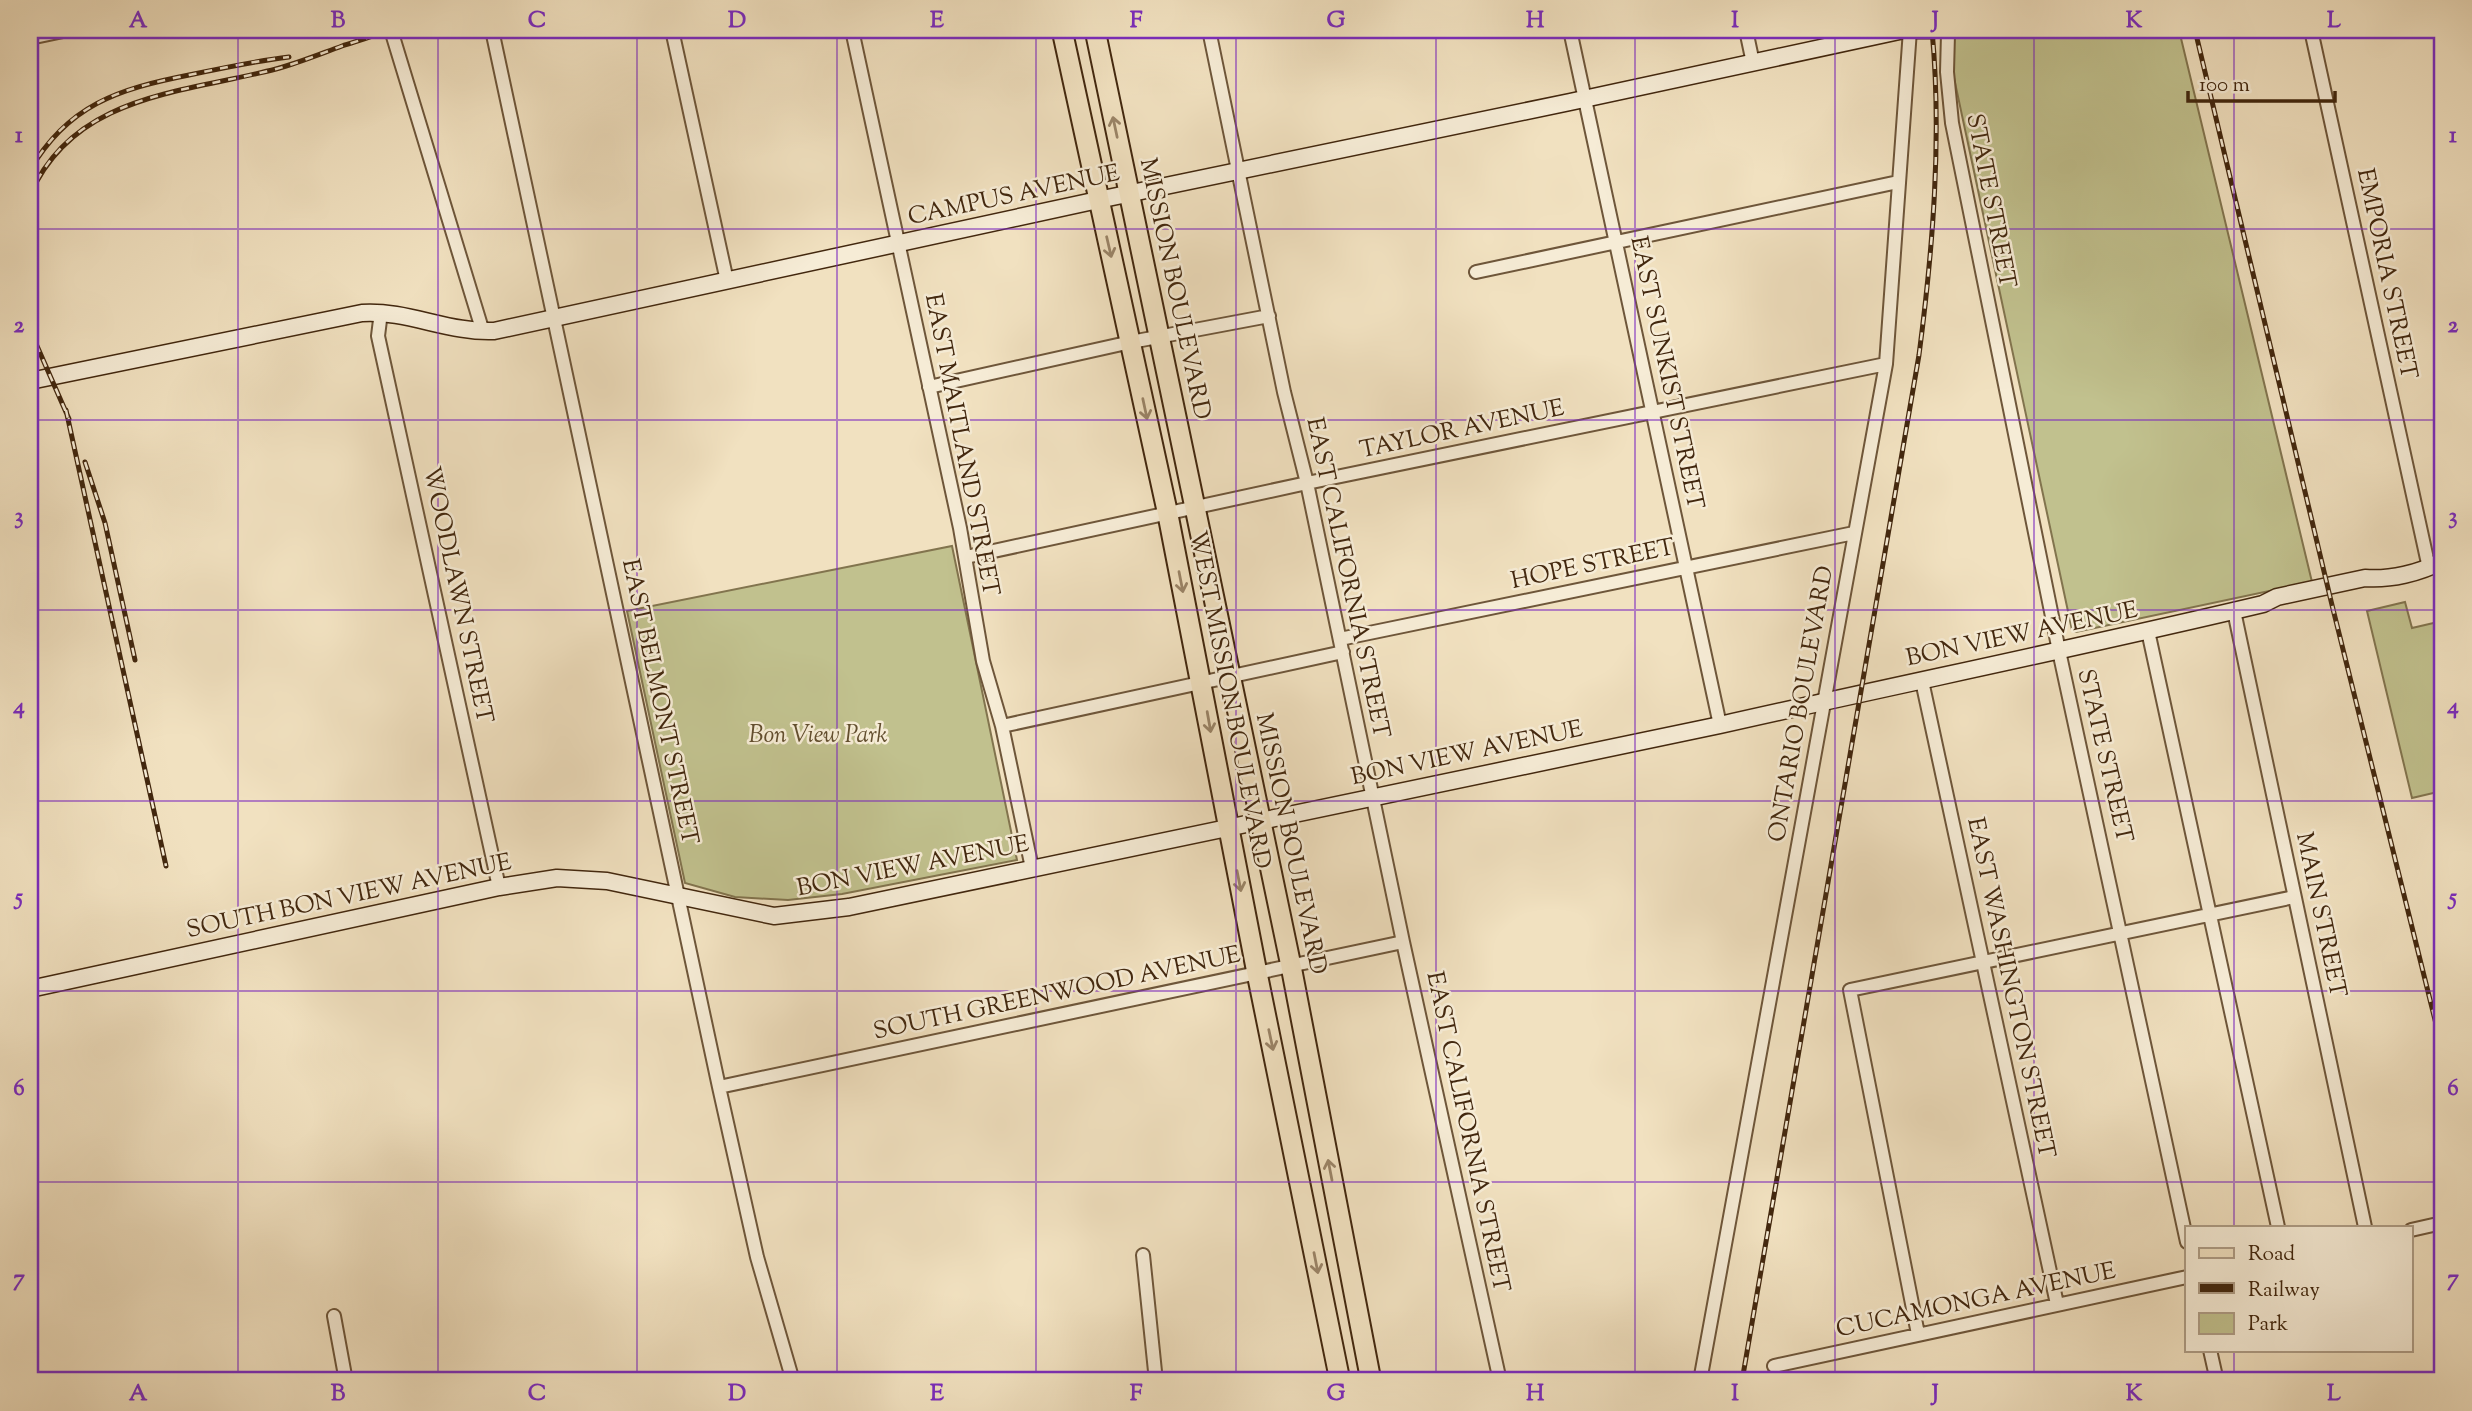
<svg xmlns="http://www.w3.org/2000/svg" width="2472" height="1411" font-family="'Sorts Mill Goudy',serif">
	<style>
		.green { fill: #c1c18e; stroke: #82744e; stroke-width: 2 }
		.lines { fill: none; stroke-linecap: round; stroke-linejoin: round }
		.street-casing { stroke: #6e563a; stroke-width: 16 }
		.secondary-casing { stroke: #42270e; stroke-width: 19 }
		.primary-casing { stroke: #42270e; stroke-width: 23 }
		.street { stroke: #f6ecd6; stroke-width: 12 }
		.secondary { stroke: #f6ecd6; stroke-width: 16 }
		.primary { stroke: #f1e1c0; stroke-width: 19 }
		.rail-casing { stroke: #42270e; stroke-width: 5 }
		.rail { stroke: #f6ecd6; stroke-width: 2.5; stroke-dasharray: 8; stroke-linecap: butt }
		.oneway { stroke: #9a8467 }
		.grid { fill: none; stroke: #7b2cbf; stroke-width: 2; stroke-opacity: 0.55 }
		.labels { text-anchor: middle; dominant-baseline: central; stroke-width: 5; stroke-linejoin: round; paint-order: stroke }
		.street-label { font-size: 24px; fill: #42270e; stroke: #f6ecd6 }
		.park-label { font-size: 24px; font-style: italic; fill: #624e2e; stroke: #f6ecd6 }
		.neatline { fill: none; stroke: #7b2cbf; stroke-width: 2.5 }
		.grid-label { font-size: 23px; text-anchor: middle; font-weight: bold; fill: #7b2cbf }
	</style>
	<rect width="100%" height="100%" fill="#f1e1c0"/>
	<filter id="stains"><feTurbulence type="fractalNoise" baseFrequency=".00286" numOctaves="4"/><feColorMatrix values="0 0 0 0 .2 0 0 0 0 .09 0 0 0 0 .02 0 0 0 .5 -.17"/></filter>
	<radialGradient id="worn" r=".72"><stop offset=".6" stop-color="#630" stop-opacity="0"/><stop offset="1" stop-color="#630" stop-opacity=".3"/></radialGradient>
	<path class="green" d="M1980,30H2179L2312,582L2076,632L2072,630L1954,78L1953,35Z
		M952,546L1017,860L842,894L788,900L735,897L685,883L627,611Z
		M2405,602L2412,628L2442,621V791L2412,798L2367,611Z"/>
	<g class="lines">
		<g class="street-casing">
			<path id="street" d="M391,30L483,332
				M492,30L719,1087L757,1257L793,1381
				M672,30L727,281
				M852,30L960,528L983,661L1002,726L1032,868
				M1209,30L1284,392L1307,483L1403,942L1500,1381
				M1570,30L1720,725
				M1746,30L1753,63
				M1950,30L1948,34L1947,72L1952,123L2059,651L2187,1242
				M2311,30L2429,568
				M30,38L68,30
				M1476,272L1898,182
				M381,312L378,336L499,887
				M929,387L1131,342L1269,316
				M966,557L1307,483L1886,364
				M2234,611L2365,1227
				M2148,631L2278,1227
				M1340,639L1854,533
				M1922,681L2057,1304
				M1002,726L1343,652
				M719,1087L1403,942
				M2411,1230L2442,1223
				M1143,1255L1156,1381
				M334,1316L346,1381
				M1918,1334L1850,990L2294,897
				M2210,1350L2217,1381
				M1774,1366L2187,1277
				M1700,1381L1886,364L1910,30"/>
		</g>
		<g class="secondary-casing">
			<path id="secondary" d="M1916,30H1933
				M30,381L362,313C407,310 449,333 494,331L1098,200L1570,102L1904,30
				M30,989L499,887L557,878L607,881L774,916L849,907L1720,725C1901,684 2082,647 2263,604L2277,597L2365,578C2390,580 2420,573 2442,561"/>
		</g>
		<g class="primary-casing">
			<path id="primary" d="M1062,30L1168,515L1257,973L1340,1381
				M1095,30L1291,966L1371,1381"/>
		</g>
		<use href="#street" class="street"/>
		<use href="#secondary" class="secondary"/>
		<use href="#primary" class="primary"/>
		<g class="rail-casing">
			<path id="rail" d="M2195,30L2332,605L2442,1048
				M30,170C68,105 118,89 189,75C222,68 255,61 289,57
				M30,195C74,94 183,93 276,69C298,63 320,54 342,46C357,41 373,37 387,30
				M30,330L69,419
				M66,410L166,866
				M85,462L105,523L135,660
				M1742,1381L1919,355C1933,248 1942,137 1932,30"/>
		</g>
		<use href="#rail" class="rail"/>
	</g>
	<defs><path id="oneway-shaft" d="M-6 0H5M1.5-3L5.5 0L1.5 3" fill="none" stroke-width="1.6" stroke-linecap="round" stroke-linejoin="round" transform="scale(1.75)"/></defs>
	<g class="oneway">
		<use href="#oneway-shaft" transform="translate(1115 127) rotate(-102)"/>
		<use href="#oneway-shaft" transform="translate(1109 247) rotate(77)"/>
		<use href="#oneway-shaft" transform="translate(1145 409) rotate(78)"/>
		<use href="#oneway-shaft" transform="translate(1181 582) rotate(79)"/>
		<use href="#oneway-shaft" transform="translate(1209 722) rotate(80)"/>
		<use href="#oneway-shaft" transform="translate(1239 881) rotate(79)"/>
		<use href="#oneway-shaft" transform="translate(1271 1040) rotate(78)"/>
		<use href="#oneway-shaft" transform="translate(1330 1170) rotate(-101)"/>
		<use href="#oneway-shaft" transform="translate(1316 1263) rotate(79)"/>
	</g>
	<path class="grid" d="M238,30V1381M438,30V1381M637,30V1381M837,30V1381M1036,30V1381M1236,30V1381M1436,30V1381M1635,30V1381M1835,30V1381M2034,30V1381M2234,30V1227M30,229H2442M30,420H2442M30,610H2442M30,801H2442M30,991H2442M30,1182H2442M2234,1350V1381"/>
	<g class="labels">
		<g class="street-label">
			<text transform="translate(1014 196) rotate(-12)">CAMPUS AVENUE</text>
			<text transform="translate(1990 201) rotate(79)">STATE STREET</text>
			<text transform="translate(2386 274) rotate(78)">EMPORIA STREET</text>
			<text transform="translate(1174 289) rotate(78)">MISSION BOULEVARD</text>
			<text transform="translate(1666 373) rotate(78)">EAST SUNKIST STREET</text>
			<text transform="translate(1462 430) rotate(-12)">TAYLOR AVENUE</text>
			<text transform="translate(961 445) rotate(79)">EAST MAITLAND STREET</text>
			<text transform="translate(1593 565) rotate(-12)">HOPE STREET</text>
			<text transform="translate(1347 578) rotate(78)">EAST CALIFORNIA STREET</text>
			<text transform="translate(457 595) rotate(78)">WOODLAWN STREET</text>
			<text transform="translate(2022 635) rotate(-12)">BON VIEW AVENUE</text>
			<text transform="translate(1229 700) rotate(79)">WEST MISSION BOULEVARD</text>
			<text transform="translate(659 702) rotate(78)">EAST BELMONT STREET</text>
			<text transform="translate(1802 704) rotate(-80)">ONTARIO BOULEVARD</text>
			<text transform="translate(1467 754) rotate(-12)">BON VIEW AVENUE</text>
			<text transform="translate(2104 756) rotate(77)">STATE STREET</text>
			<text transform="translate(1290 844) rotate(78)">MISSION BOULEVARD</text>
			<text transform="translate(913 867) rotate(-11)">BON VIEW AVENUE</text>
			<text transform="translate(349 897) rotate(-12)">SOUTH BON VIEW AVENUE</text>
			<text transform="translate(2320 915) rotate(78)">MAIN STREET</text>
			<text transform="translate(2010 988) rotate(78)">EAST WASHINGTON STREET</text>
			<text transform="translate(1057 994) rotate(-12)">SOUTH GREENWOOD AVENUE</text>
			<text transform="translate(1467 1132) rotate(78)">EAST CALIFORNIA STREET</text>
			<text transform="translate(1976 1301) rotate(-12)">CUCAMONGA AVENUE</text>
		</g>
		<g class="park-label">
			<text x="818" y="736">Bon View Park</text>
		</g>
	</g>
	<rect width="2472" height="1411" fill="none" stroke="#f1e1c0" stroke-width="77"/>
	<rect x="2185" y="1226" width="228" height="126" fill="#f6ecd6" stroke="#ae9d86" stroke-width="2"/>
	<rect x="2199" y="1248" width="35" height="10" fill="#f1e1c0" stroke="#ae9d86" stroke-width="2"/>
	<text x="2248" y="1260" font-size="21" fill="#42270e">Road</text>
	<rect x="2199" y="1283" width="35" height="10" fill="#42270e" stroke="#ae9d86" stroke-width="2"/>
	<text x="2248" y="1296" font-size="21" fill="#42270e">Railway</text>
	<rect x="2199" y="1313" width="35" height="21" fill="#c1c18e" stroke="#ae9d86" stroke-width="2"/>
	<text x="2248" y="1330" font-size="21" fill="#42270e">Park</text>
	<path d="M2188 91v10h147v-10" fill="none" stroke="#42270e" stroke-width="3.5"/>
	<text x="2199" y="91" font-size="21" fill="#42270e" stroke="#f6ecd6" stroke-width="5" paint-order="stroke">100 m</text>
	<rect x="38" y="38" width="2396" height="1334" class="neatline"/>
	<g class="grid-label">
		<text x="138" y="27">A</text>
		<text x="338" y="27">B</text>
		<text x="537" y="27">C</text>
		<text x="737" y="27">D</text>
		<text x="937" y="27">E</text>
		<text x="1136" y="27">F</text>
		<text x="1336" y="27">G</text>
		<text x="1535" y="27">H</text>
		<text x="1735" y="27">I</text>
		<text x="1935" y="27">J</text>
		<text x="2134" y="27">K</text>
		<text x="2334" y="27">L</text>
		<text x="19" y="142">1</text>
		<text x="2453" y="142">1</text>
		<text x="19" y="332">2</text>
		<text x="2453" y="332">2</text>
		<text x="19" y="523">3</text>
		<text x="2453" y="523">3</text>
		<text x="19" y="713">4</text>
		<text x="2453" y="713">4</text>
		<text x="19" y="904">5</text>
		<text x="2453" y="904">5</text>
		<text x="19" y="1095">6</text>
		<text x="2453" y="1095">6</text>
		<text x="19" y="1285">7</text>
		<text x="2453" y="1285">7</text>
		<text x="138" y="1400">A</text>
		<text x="338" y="1400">B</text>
		<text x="537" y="1400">C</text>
		<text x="737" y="1400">D</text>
		<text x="937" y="1400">E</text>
		<text x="1136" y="1400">F</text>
		<text x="1336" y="1400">G</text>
		<text x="1535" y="1400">H</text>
		<text x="1735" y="1400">I</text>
		<text x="1935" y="1400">J</text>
		<text x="2134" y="1400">K</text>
		<text x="2334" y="1400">L</text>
	</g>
	<rect width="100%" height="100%" filter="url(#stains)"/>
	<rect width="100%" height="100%" fill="url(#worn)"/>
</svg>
